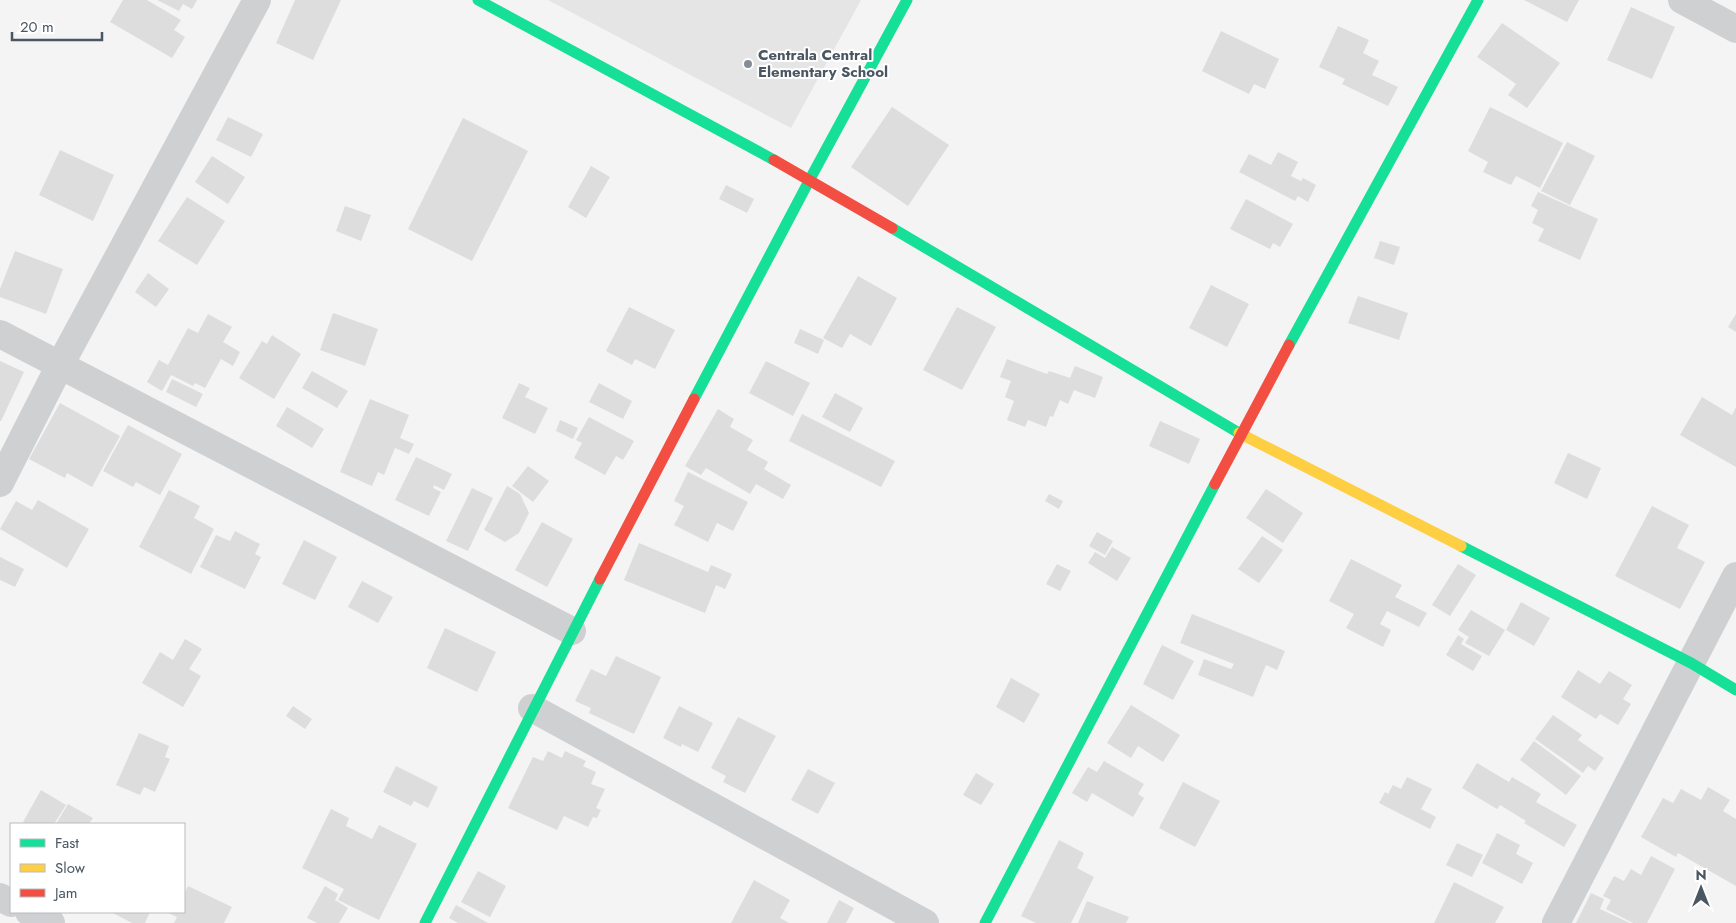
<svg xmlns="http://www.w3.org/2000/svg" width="1736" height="923" font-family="Jost,sans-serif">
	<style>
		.education { fill: #e6e5e6 }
		.building { fill: #ddddde }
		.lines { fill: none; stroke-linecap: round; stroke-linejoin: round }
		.street { stroke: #ced0d2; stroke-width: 28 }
		.fast { stroke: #16e098; stroke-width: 11 }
		.slow { stroke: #ffcf43; stroke-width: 11 }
		.jam { stroke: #f24e42; stroke-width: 11 }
		.poi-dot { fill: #868d94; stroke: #fff; stroke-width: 2 }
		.labels { text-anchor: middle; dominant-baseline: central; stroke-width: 4; stroke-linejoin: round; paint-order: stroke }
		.poi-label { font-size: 15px; font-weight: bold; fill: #4a5661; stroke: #fff; text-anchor: start }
	</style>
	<rect width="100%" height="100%" fill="#f4f4f4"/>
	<path class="education" d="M548,0H861L791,128Z"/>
	<path class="building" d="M123,0H147L181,20L174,30L185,37L172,58L110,22Z
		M157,0H197L192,9L183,4L179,11Z
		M295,0H341L313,60L276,43Z
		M1524,0H1579L1567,22Z
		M1631,7L1675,27L1652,79L1607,60Z
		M1502,23L1560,63L1527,108L1508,95L1516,84L1477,57Z
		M1338,26L1369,40L1363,53L1379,61L1372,75L1398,87L1388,106L1342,84L1345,79L1319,67Z
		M1221,31L1279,59L1265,89L1254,84L1249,94L1202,71Z
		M892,107L949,145L908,206L851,167Z
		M1490,107L1563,143L1540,188L1516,176L1511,185L1483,172L1488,162L1468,151Z
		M228,117L263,134L251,157L216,140Z
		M463,118L528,151L472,261L408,229Z
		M1567,142L1595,156L1570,205L1541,191Z
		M60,150L114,175L93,221L39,195Z
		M1278,152L1298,162L1291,176L1301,181L1303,178L1316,185L1308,202L1298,196L1295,201L1239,172L1249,154L1271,165Z
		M212,156L245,177L228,204L195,182Z
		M591,166L610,177L586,218L568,207Z
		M726,185L754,199L747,213L719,199Z
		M1538,192L1598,219L1580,260L1538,241L1544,229L1532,223L1538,210L1531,206Z
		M187,197L225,221L197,265L158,241Z
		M1246,199L1293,224L1280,247L1273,243L1270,249L1230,229Z
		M345,206L371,215L361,241L336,231Z
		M1380,241L1400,247L1394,265L1374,258Z
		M15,251L63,269L46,314L0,297V289Z
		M148,273L169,289L156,307L135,292Z
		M858,276L897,298L871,346L850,334L842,348L823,338Z
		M1211,285L1249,304L1227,347L1189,328Z
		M1358,296L1408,313L1399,340L1348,323Z
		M629,307L675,330L655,369L635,359L632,365L606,351Z
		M957,307L996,327L962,390L923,370Z
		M333,313L378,329L365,366L320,350Z
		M208,314L232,327L223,342L240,352L233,366L221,359L205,388L195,383L193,386L171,375L162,391L147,382L159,360L168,365L188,328L198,333Z
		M1736,314V332L1728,327Z
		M800,329L824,340L818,354L794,343Z
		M272,335L301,354L274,399L239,378L262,341L267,344Z
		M1007,359L1047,374L1049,371L1070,378L1075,366L1103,377L1095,398L1074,390L1068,404L1060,400L1053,417L1050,416L1046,427L1028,420L1025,427L1007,420L1014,401L1005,397L1011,381L1000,377Z
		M0,361L24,372L1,421H0Z
		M766,361L810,383L793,416L749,393Z
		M312,371L348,391L337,408L302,388Z
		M172,379L203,394L196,407L166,392Z
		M519,383L530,388L525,397L548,408L535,434L502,418Z
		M599,383L632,401L623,419L589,402Z
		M835,393L863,408L850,432L822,417Z
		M1702,397L1732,415L1736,407V467L1680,435Z
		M370,399L409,415L400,438L414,444L409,454L395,448L384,475L378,472L372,486L340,472Z
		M60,403L120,436L92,487L67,473L65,478L29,459Z
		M287,407L324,429L312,448L276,426Z
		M718,409L734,419L730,427L753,440L747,450L768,462L764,469L791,485L783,499L756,484L750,494L706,468L701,475L685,466Z
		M802,414L895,461L881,487L789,441Z
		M589,417L634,441L623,460L616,456L605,475L574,458L582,443L576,440Z
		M560,420L578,428L573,439L556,431Z
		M1160,421L1200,439L1189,464L1149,446Z
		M128,425L182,454L160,495L136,482L133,487L103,471Z
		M1568,453L1601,468L1587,499L1554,483Z
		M416,457L452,474L444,490L434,485L433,488L441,492L429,516L395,500Z
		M528,466L549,481L533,502L512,486Z
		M688,472L748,502L733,531L717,523L708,542L674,525L684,506L674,501Z
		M507,486L520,494L529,513L519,533L505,542L484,530Z
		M472,488L493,498L468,551L446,541Z
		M1266,489L1303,513L1283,543L1246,518Z
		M169,490L200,506L194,518L214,529L191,574L139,547Z
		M1049,494L1063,501L1059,509L1045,501Z
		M38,500L89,529L67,568L0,529L16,501L32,510Z
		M1652,506L1689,525L1677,548L1705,562L1680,609L1615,576Z
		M542,522L573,539L547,587L515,570Z
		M235,531L260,544L255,554L261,557L245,589L200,567L216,535L230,541Z
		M1097,532L1113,541L1105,555L1089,546Z
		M1262,536L1283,550L1259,583L1238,569Z
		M304,540L337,557L315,600L282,584Z
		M639,543L708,572L711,565L732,574L725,589L716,585L705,613L624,580Z
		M1112,547L1131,558L1117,581L1088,563L1095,552L1105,558Z
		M0,557L24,569L15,587L0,580Z
		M1351,559L1402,585L1395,597L1427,613L1419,627L1387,611L1380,624L1391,630L1383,647L1346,628L1354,614L1329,601Z
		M1057,564L1071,571L1060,591L1046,584Z
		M1458,564L1476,575L1450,616L1432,605Z
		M362,581L393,597L378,623L348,607Z
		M1521,602L1550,618L1534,646L1506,630Z
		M1471,610L1505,630L1489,656L1465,643L1469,637L1458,630Z
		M1192,614L1285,651L1277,670L1266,665L1253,697L1198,675L1204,659L1231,669L1234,664L1180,643Z
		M445,628L496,652L477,692L427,668Z
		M1458,635L1464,639L1461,644L1482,656L1473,671L1446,655Z
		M185,639L202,649L189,669L201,676L183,707L142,683L160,652L173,660Z
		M1162,645L1194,661L1173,700L1143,684Z
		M616,656L661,677L634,734L589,713L591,708L575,701L591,669L606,676Z
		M1578,670L1600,684L1609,671L1632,685L1623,699L1631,704L1618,725L1600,714L1596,719L1561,697Z
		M1011,678L1040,694L1024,723L996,707Z
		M1131,705L1180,735L1163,762L1138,746L1131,758L1107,743Z
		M293,706L312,719L305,729L286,716Z
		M679,706L713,723L698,752L682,744L681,747L663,738Z
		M1553,715L1582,735L1578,740L1604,758L1595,771L1588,766L1583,773L1535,739Z
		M738,717L776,736L745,793L723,782L726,776L711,768Z
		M139,733L169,746L165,757L170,759L155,792L144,787L140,795L116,785Z
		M1534,741L1581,776L1566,795L1520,760Z
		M548,751L562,758L565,751L586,761L583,766L596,772L591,784L605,789L596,808L601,810L597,818L593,817L588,827L564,816L557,830L508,808L533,757L543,761Z
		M1104,761L1144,784L1138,794L1144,798L1133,817L1092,793L1087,802L1072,793L1088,767L1097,772Z
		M1477,763L1509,782L1512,777L1541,794L1536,802L1577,825L1564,847L1524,823L1526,821L1500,805L1497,809L1462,788Z
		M396,766L438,787L428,808L414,801L411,806L383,792Z
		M808,769L835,783L818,814L791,800Z
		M976,773L994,784L981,805L963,795Z
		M1407,777L1432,789L1421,809L1436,817L1430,829L1379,803L1385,792L1388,794L1393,785L1401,789Z
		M1183,782L1220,801L1195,847L1159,828Z
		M1708,787L1730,800L1723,811L1736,819V886L1678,853L1676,857L1641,837L1663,798L1673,803L1681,789L1701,800Z
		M41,790L66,805L54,824H26L23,822Z
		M68,804L93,818L89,824H56Z
		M331,809L349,818L346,826L372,839L379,825L417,844L379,920L338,900L344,889L302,868Z
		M1497,833L1520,845L1516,854L1533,863L1522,884L1482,863Z
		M1059,840L1084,853L1077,868L1094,877L1071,923H1036L1021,916Z
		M1457,843L1483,855L1472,877L1446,865Z
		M1651,856L1675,869L1647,923H1633L1606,909L1611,900L1603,896L1614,876L1624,881L1631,869L1641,875Z
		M478,871L506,886L490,917L461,902Z
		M754,880L790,900L780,918L789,923H731Z
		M1454,882L1504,907L1495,923H1434Z
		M188,886L232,907L224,923H174L177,917L166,912H184V894Z
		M325,886L338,894L335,900L348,908L339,923H317L307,918Z
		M1591,893L1604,899L1600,909L1630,923H1576Z
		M839,900L854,908L846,923H827Z
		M1087,901L1129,917L1126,923H1078Z
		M456,905L488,923H458L449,918Z
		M111,912H150L145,923H132Z"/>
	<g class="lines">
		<path class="street" d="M1682,0L1736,29
			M0,334L572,631
			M0,483L60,365L257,0
			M532,708L925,923
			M0,897L11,903
			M29,912L51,923
			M1556,923L1736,576"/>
		<path class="fast" d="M478,0L774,160
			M892,228L1239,433
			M1289,345L1478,0
			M694,399L810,179L907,0
			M1461,546L1691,663L1736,690
			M425,923L600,579
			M985,923L1215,484"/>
		<path class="slow" d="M1239,433L1461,546"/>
		<path class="jam" d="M774,160L892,228
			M1215,484L1289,345
			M600,579L694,399"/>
	</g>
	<circle class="poi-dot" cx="748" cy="64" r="5"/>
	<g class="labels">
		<g class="poi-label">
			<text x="758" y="55">Centrala Central<tspan x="758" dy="17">Elementary School</tspan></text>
		</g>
	</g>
	<rect x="10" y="823" width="175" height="90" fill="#ffffff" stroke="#b7bbc0"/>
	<rect x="20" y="839" width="25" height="8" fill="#16e098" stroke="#b7bbc0"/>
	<text x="55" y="848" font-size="15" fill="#4a5661">Fast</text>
	<rect x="20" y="864" width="25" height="8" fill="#ffcf43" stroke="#b7bbc0"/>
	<text x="55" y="873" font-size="15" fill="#4a5661">Slow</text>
	<rect x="20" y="889" width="25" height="8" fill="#f24e42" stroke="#b7bbc0"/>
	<text x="55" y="898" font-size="15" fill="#4a5661">Jam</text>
	<g transform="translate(1701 888)" stroke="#ffffff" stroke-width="4" paint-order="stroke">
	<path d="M0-4L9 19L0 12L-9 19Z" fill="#4a5661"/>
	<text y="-8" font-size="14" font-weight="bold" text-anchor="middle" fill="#4a5661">N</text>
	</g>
	<path d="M12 32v8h90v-8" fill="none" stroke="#4a5661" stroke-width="2.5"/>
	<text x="20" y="32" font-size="15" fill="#4a5661" stroke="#ffffff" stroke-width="4" paint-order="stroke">20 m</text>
</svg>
